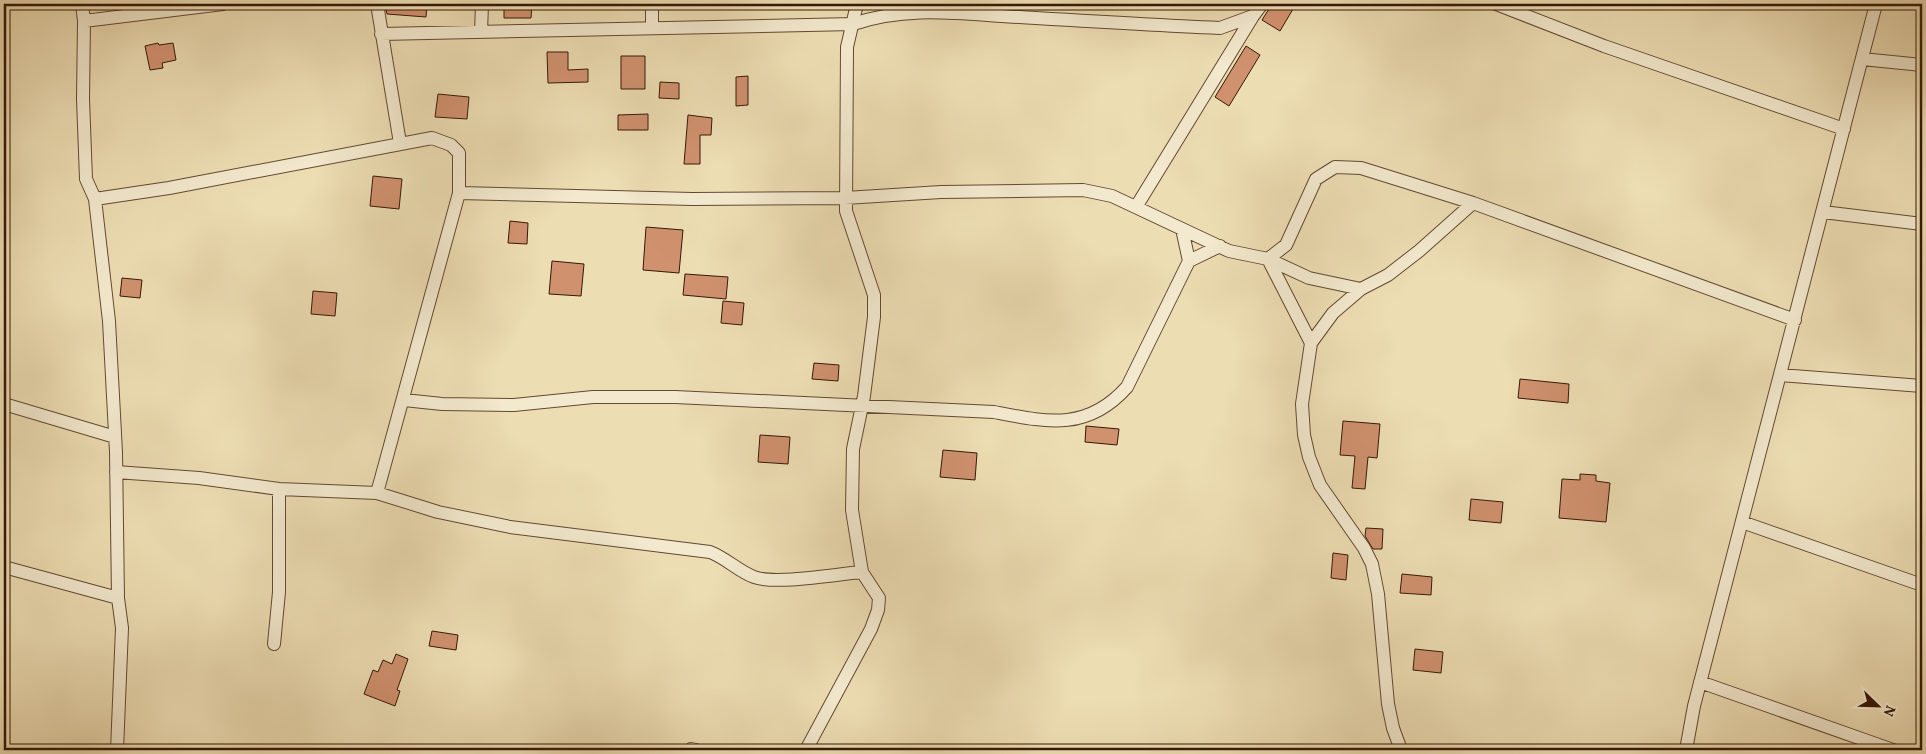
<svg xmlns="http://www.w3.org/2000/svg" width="1926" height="754" font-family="Vollkorn,serif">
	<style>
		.building { fill: #d0916f; stroke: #351806 }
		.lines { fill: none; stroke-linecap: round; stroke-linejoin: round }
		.street-casing { stroke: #634931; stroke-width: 14 }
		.street { stroke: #f3e9ce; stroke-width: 12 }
	</style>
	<rect width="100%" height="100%" fill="#edddb3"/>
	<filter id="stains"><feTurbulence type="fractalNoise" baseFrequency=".004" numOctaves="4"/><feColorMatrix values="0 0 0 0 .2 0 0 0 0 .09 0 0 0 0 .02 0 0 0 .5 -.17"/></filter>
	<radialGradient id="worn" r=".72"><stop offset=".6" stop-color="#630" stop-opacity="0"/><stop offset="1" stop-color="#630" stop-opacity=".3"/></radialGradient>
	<path class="building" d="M385,4H427L426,17L387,14Z
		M504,4H532L531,18H504Z
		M1272,4H1296L1280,31L1262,20Z
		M158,43L159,45L173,43L176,60L162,63L163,68L150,70L145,46Z
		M1246,46L1260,55L1229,106L1215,97Z
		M547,52H568V70L588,69V82L548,83Z
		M621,56H645V89H621Z
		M748,76V105L736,106V77Z
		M660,82L679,83V99L659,98Z
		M438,94L469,97L467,119L435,117Z
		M648,114V130H618V115Z
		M688,115L712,118L711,135H700V164H684Z
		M373,176L402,179L399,209L370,206Z
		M510,221L528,223L527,244L508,243Z
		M646,227L683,230L679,273L643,270Z
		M552,261L584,264L581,296L549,294Z
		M685,274L728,277L726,299L683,295Z
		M122,278L142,280L140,298L120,296Z
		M313,291L337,293L335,316L311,314Z
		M723,301L744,303L742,325L721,323Z
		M814,363L839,365L838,381L812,379Z
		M1520,379L1569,384L1568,403L1518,398Z
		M1343,421L1380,424L1377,458L1368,457L1365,489L1352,488L1355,456L1340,455Z
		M1086,426L1119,429L1117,445L1085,442Z
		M760,435L790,437L788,464L758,462Z
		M943,450L977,453L975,480L940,477Z
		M1580,474L1596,475V481L1610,483L1606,522L1559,518L1562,479L1580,480Z
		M1471,499L1503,502L1501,523L1469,520Z
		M1366,528L1383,529L1382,549H1373L1365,536Z
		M1333,553L1348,555L1346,580L1331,578Z
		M1402,574L1432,577L1431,595L1400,593Z
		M432,631L458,635L456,650L429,646Z
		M1415,649L1443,652L1441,673L1413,670Z
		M396,654L408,659L397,690L400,691L395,706L364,694L373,670L378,672L383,660L392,664Z"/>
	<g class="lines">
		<g class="street-casing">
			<path id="street" d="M82,4L84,21L83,99L86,179L95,199L109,321L116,452L118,598L122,628L117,750
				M377,4L400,143
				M1496,4L1604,46L1844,129
				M84,21L223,4
				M652,27V4
				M481,32L482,4
				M381,34L853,24C909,5 961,14 1019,17C1086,21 1153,25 1220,28L1253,16L1262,4
				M1862,59L1922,65
				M459,193L692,199L845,198L941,192L1083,190L1112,196L1229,251L1268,259L1309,278L1361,289
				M95,199L169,188L432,138L451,145L459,153V193L377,493
				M1136,207L1253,16
				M1823,212L1922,224
				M1182,229L1189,261
				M1268,259L1286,245L1316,179L1335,167L1361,168L1473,203L1795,320
				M1268,259L1311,343
				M1780,375L1922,386
				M404,400L442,404L514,405L593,397H675L994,412C1046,422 1087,432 1127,387L1189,261L1220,246
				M4,404L115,437
				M116,472L199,478L279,489L377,493L438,512L510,527L710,552C726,558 738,571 754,577C775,585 838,574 862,572
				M1742,522L1922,585
				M4,567L118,598
				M274,644L279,592V489
				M1700,682L1893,750
				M691,749L696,750
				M806,750L871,629L878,610L879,598L862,572L852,510L853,449L864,396L874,317V295L846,211L847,47L857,4
				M1401,750L1393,728L1388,704L1378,594L1372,564L1364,548L1320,485L1309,457L1304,435L1302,404L1311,343L1333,313L1361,289L1388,275L1419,251L1473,203
				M1686,750L1694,706L1876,4"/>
		</g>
		<use href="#street" class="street"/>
	</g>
	<rect width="1926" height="754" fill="none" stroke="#edddb3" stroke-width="20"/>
	<rect x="5" y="5" width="1916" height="744" fill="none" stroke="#351806" stroke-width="2.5"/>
	<rect x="10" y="10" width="1906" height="734" fill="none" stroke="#351806"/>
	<g transform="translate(1878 706) rotate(113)" stroke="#f3e9ce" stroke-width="4" paint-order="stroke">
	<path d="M0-4L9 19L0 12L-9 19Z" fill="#351806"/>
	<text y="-8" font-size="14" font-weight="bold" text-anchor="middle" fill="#351806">N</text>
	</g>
	<rect width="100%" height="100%" filter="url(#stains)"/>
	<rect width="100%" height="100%" fill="url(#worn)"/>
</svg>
